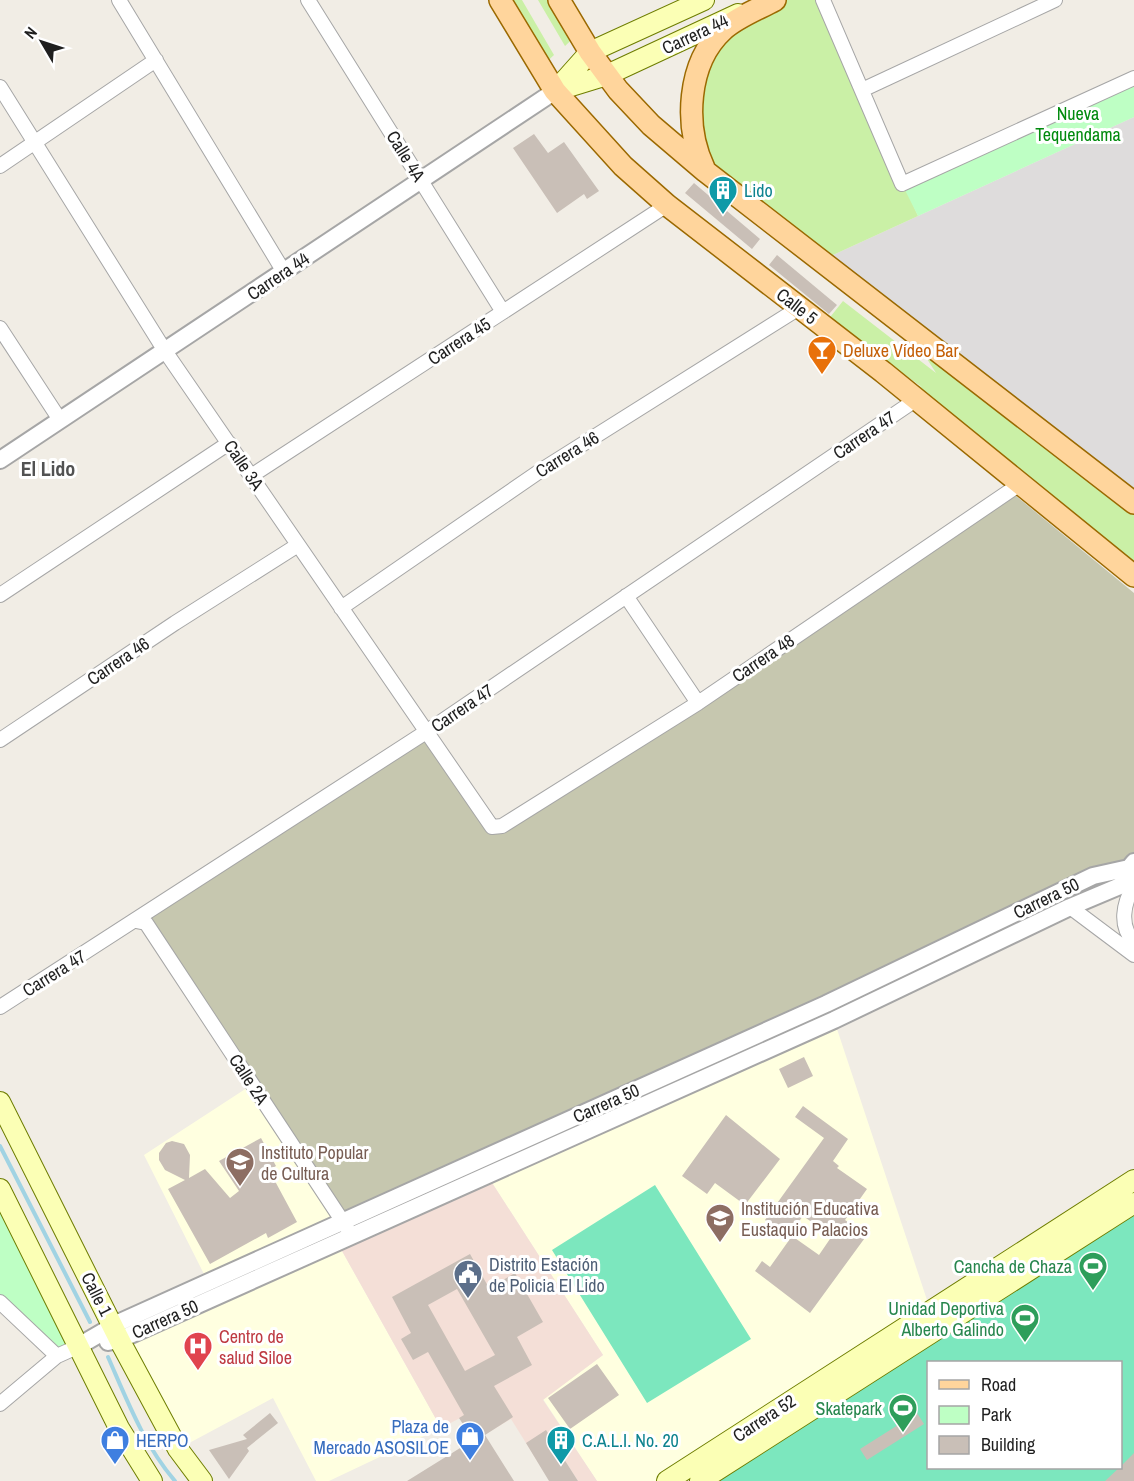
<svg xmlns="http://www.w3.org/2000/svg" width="1134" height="1481" font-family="'Archivo Narrow',sans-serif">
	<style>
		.residential { fill: #dedcdc }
		.education { fill: #ffffe0 }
		.military { fill: #f4dfd7 }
		.construction { fill: #c6c7af }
		.grass { fill: #caf0a6 }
		.park { fill: #beffc4 }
		.pitch { fill: #7ce7be; fill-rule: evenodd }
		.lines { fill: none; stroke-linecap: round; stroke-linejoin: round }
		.stream { stroke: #a1d3e3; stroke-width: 4 }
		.building { fill: #c9bfb7; fill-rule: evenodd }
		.minor-casing { stroke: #a6a6a6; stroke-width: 16 }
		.tertiary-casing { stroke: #a6a6a6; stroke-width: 20 }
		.secondary-casing { stroke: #6e7d00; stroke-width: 22 }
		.primary-casing { stroke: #9b6900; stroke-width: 24 }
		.minor { stroke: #fff; stroke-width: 14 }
		.tertiary { stroke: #fff; stroke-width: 16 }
		.secondary { stroke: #fbffb5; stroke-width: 20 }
		.primary { stroke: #ffd59c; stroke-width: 21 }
		.labels { text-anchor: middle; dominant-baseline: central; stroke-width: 6; stroke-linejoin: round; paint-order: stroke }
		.street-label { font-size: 18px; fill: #1f1f1f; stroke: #fff }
		.park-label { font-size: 18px; fill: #018a0d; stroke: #fff }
		.culture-label { font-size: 18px; fill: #0d838f; stroke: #fff; text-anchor: start }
		.food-label { font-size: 18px; fill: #c56008; stroke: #fff; text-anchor: start }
		.education-label { font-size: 18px; fill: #785e54; stroke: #fff; text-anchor: start }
		.service-label { font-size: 18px; fill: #4e5e75; stroke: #fff; text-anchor: start }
		.leisure-label { font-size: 18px; fill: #27864d; stroke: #fff; text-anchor: end }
		.health-label { font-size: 18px; fill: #be3a42; stroke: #fff; text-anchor: start }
		.shop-label { font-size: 18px; fill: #366cbe; stroke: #fff; text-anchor: end }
		.neighbourhood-label { font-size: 20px; font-weight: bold; fill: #525252; stroke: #fff }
	</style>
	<rect width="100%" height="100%" fill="#f1ede5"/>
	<path class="residential" d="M1134,117V499L822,260Z"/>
	<path class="education" d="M834,1020L931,1312L667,1481H597L543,1399L603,1355L487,1175Z
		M253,1084L342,1220L208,1282L144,1155Z
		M337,1242L441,1428L329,1481H316L273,1398L178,1449L119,1340Z"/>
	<path class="military" d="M487,1175L603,1355L543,1400L597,1481H578L564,1459L544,1472L511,1419L474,1441L460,1418L441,1428L337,1242Z"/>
	<path class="construction" d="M1010,491L1134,593V862L342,1220L146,919L426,732L488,824L502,826Z"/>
	<path class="grass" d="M500,0H522L554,55L540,68Z
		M538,0H559L579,33L565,46Z
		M775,0H823L918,216L822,260L699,158L704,58Z
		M843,301L936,373L906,326L1134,503V576L883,372L922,387L827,321Z"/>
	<path class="park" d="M1134,78V117L918,216L902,184Z
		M0,1189L77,1347L57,1356L0,1302Z"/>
	<path class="pitch" d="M655,1185L751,1339L647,1403L552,1250Z
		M1134,1203V1481H700ZM928,1362H1120V1468H928Z"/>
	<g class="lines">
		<path class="stream" d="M0,1146L90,1322
			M108,1357C127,1400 144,1445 175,1481"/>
	</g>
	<path class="building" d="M534,134L548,153L564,142L599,191L587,199L584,194L557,213L513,148Z
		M694,183L760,239L752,249L685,193Z
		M777,255L837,305L829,314L769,265Z
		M804,1057L813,1076L788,1088L779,1069Z
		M803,1106L848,1139L833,1161L839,1166L837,1168L867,1189L845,1220L867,1235L810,1313L755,1271L762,1261L770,1267L792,1236L819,1255L832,1236L803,1216L788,1236L765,1220L824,1138L795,1117Z
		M726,1115L780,1159L745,1205L715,1183L707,1194L682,1176Z
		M261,1138L276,1166L269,1170L297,1222L268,1238L266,1233L210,1264L168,1189L185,1180L165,1170L159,1160V1153L166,1143L172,1141L184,1144L190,1155L189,1178L205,1169L230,1198L239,1191L219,1161Z
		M470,1254L489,1288L515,1273L543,1322L517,1337L532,1365L494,1386L513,1417L485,1435L514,1481H407L473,1440L459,1418L464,1415L428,1352L413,1360L401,1339L411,1333L392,1297ZM457,1289L495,1355L465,1371L428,1305Z
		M597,1364L619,1395L570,1429L548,1398Z
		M270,1413L278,1423L247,1448L249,1451L229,1479L209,1450L247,1439L243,1435Z
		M917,1413L924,1424L867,1460L860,1449Z
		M546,1430L564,1459L578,1481H549L526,1443Z
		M1134,1453V1481H1105L1120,1467Z"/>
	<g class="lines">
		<g class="minor-casing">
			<path id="minor" d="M119,0L284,272
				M308,0L503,312
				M823,0L902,184L1134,78
				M0,87L165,351L492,827L502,826L698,703L1020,484
				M862,90L1055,0
				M0,166L156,60
				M0,328L60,420
				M251,476L667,205
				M0,595L229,443
				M626,596L698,703
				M341,608L540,471L799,308
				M0,740L175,623L298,545
				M1134,885C1123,904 1119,926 1134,942
				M1070,907L1134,955
				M136,921L146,923L347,1228
				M0,1007L426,732L917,399
				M0,1302L57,1356
				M0,1404L57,1356L77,1347"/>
		</g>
		<g class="tertiary-casing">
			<path id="tertiary" d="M0,460L555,91
				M108,1342L119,1340L834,1020L1070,907L1134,880
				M77,1347L120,1322L826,1004L1093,876L1129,868L1134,862"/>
		</g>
		<g class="secondary-casing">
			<path id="secondary" d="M557,89L590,52L704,0
				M555,91L607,75L738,14
				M0,1102L122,1345L178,1449L202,1481
				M0,1189L119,1428L152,1481
				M667,1481L1134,1180
				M700,1481L1134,1203"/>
		</g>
		<g class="primary-casing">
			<path id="primary" d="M500,0L555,91L623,166L667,205L883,372L1134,576
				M559,0L590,52L618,90L651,125L705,171L1134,503
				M704,168C684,126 687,63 723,30C737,17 759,9 775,0"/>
		</g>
		<use href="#minor" class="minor"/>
		<use href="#tertiary" class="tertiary"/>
		<use href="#secondary" class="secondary"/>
		<use href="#primary" class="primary"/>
	</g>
	<defs>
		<g id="building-pin" transform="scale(1.5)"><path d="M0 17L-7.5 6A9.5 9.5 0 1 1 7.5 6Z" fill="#0f9aa8" stroke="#fff"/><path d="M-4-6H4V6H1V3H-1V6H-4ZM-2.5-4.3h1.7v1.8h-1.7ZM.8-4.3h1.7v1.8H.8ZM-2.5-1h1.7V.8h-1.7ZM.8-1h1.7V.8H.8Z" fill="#fff"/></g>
		<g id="bar-pin" transform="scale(1.5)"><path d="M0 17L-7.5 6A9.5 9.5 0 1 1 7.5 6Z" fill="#e8710a" stroke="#fff"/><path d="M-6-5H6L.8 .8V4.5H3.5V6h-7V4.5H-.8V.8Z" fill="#fff"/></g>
		<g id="university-pin" transform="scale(1.5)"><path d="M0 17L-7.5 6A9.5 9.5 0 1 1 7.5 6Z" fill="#8d6e63" stroke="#fff"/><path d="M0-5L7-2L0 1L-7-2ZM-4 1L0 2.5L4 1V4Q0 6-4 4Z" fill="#fff"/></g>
		<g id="school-pin" transform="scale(1.5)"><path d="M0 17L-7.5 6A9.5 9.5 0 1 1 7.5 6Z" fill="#8d6e63" stroke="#fff"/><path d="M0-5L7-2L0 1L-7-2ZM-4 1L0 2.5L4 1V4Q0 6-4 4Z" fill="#fff"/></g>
		<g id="stadium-pin" transform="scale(1.5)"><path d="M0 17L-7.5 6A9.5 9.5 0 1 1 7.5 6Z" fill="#2e9e5b" stroke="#fff"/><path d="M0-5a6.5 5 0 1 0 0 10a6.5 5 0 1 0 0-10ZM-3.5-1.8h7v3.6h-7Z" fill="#fff"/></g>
		<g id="civic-pin" transform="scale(1.5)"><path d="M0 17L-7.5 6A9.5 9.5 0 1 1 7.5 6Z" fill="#5c6f8a" stroke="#fff"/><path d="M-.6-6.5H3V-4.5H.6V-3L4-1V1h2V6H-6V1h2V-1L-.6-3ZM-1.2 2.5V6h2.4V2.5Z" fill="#fff"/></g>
		<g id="hospital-pin" transform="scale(1.5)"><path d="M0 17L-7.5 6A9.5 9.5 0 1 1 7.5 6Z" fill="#e0444e" stroke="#fff"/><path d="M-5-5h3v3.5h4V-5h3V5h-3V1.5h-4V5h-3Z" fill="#fff"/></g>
		<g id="shop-pin" transform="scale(1.5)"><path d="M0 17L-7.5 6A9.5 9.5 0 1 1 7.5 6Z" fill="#3f7fe0" stroke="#fff"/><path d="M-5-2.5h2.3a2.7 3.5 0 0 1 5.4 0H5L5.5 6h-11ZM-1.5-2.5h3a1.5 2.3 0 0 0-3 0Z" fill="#fff"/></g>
	</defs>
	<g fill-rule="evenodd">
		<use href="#building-pin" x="723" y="190"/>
		<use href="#bar-pin" x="822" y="350"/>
		<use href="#university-pin" x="240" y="1162"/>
		<use href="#school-pin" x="720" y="1218"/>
		<use href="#stadium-pin" x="1093" y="1266"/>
		<use href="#civic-pin" x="468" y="1274"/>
		<use href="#stadium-pin" x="1025" y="1318"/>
		<use href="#hospital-pin" x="198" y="1346"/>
		<use href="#stadium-pin" x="903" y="1408"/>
		<use href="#shop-pin" x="470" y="1436"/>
		<use href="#shop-pin" x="115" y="1440"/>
		<use href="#building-pin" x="561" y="1440"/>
	</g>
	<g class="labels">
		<g class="street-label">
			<text transform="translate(695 34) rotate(-25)">Carrera 44</text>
			<text transform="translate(406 156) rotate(58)">Calle 4A</text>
			<text transform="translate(278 276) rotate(-34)">Carrera 44</text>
			<text transform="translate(797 306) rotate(38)">Calle 5</text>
			<text transform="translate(459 341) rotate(-33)">Carrera 45</text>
			<text transform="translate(864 435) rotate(-34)">Carrera 47</text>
			<text transform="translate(567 454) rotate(-32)">Carrera 46</text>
			<text transform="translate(244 465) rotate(56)">Calle 3A</text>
			<text transform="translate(763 658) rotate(-34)">Carrera 48</text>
			<text transform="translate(118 661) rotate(-34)">Carrera 46</text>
			<text transform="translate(462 708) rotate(-34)">Carrera 47</text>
			<text transform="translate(1046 898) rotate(-26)">Carrera 50</text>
			<text transform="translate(54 973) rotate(-32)">Carrera 47</text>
			<text transform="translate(249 1079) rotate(57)">Calle 2A</text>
			<text transform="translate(606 1103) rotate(-24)">Carrera 50</text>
			<text transform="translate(97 1294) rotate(63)">Calle 1</text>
			<text transform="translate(165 1319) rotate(-24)">Carrera 50</text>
			<text transform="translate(764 1418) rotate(-33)">Carrera 52</text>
		</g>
		<g class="park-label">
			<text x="1078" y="113">Nueva<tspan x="1078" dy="21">Tequendama</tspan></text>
		</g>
		<g class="culture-label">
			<text x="744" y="190">Lido</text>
			<text x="582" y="1440">C.A.L.I. No. 20</text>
		</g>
		<g class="food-label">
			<text x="843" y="350">Deluxe Vídeo Bar</text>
		</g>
		<g class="education-label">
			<text x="261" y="1152">Instituto Popular<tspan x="261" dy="21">de Cultura</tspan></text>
			<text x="741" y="1208">Institución Educativa<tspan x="741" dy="21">Eustaquio Palacios</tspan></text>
		</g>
		<g class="service-label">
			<text x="489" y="1264">Distrito Estación<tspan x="489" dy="21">de Policia El Lido</tspan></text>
		</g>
		<g class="leisure-label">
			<text x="1072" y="1266">Cancha de Chaza</text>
			<text x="1004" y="1308">Unidad Deportiva<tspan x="1004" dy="21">Alberto Galindo</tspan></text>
			<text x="882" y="1408">Skatepark</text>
		</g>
		<g class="health-label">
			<text x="219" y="1336">Centro de<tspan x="219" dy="21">salud Siloe</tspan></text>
		</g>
		<g class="shop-label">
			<text x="449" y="1426">Plaza de<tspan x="449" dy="21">Mercado ASOSILOE</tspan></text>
			<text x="136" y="1440" text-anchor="start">HERPO</text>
		</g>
		<g class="neighbourhood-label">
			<text x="48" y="468">El Lido</text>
		</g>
	</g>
	<rect x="927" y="1361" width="195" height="108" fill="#ffffff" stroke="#a5a5a5" stroke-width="1.5"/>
	<rect x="939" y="1380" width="30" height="9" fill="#ffd59c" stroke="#a5a5a5" stroke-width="1.5"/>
	<text x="981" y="1391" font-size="18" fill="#1f1f1f">Road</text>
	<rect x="939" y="1406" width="30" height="18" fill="#beffc4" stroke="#a5a5a5" stroke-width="1.5"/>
	<text x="981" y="1421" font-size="18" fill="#1f1f1f">Park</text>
	<rect x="939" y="1436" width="30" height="18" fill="#c9bfb7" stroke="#a5a5a5" stroke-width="1.5"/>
	<text x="981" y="1451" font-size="18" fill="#1f1f1f">Building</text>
	<g transform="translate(42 42) rotate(309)" stroke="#ffffff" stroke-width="4.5" paint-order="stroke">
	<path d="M0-4.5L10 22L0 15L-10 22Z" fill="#1f1f1f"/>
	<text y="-9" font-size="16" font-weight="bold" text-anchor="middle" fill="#1f1f1f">N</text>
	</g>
</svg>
